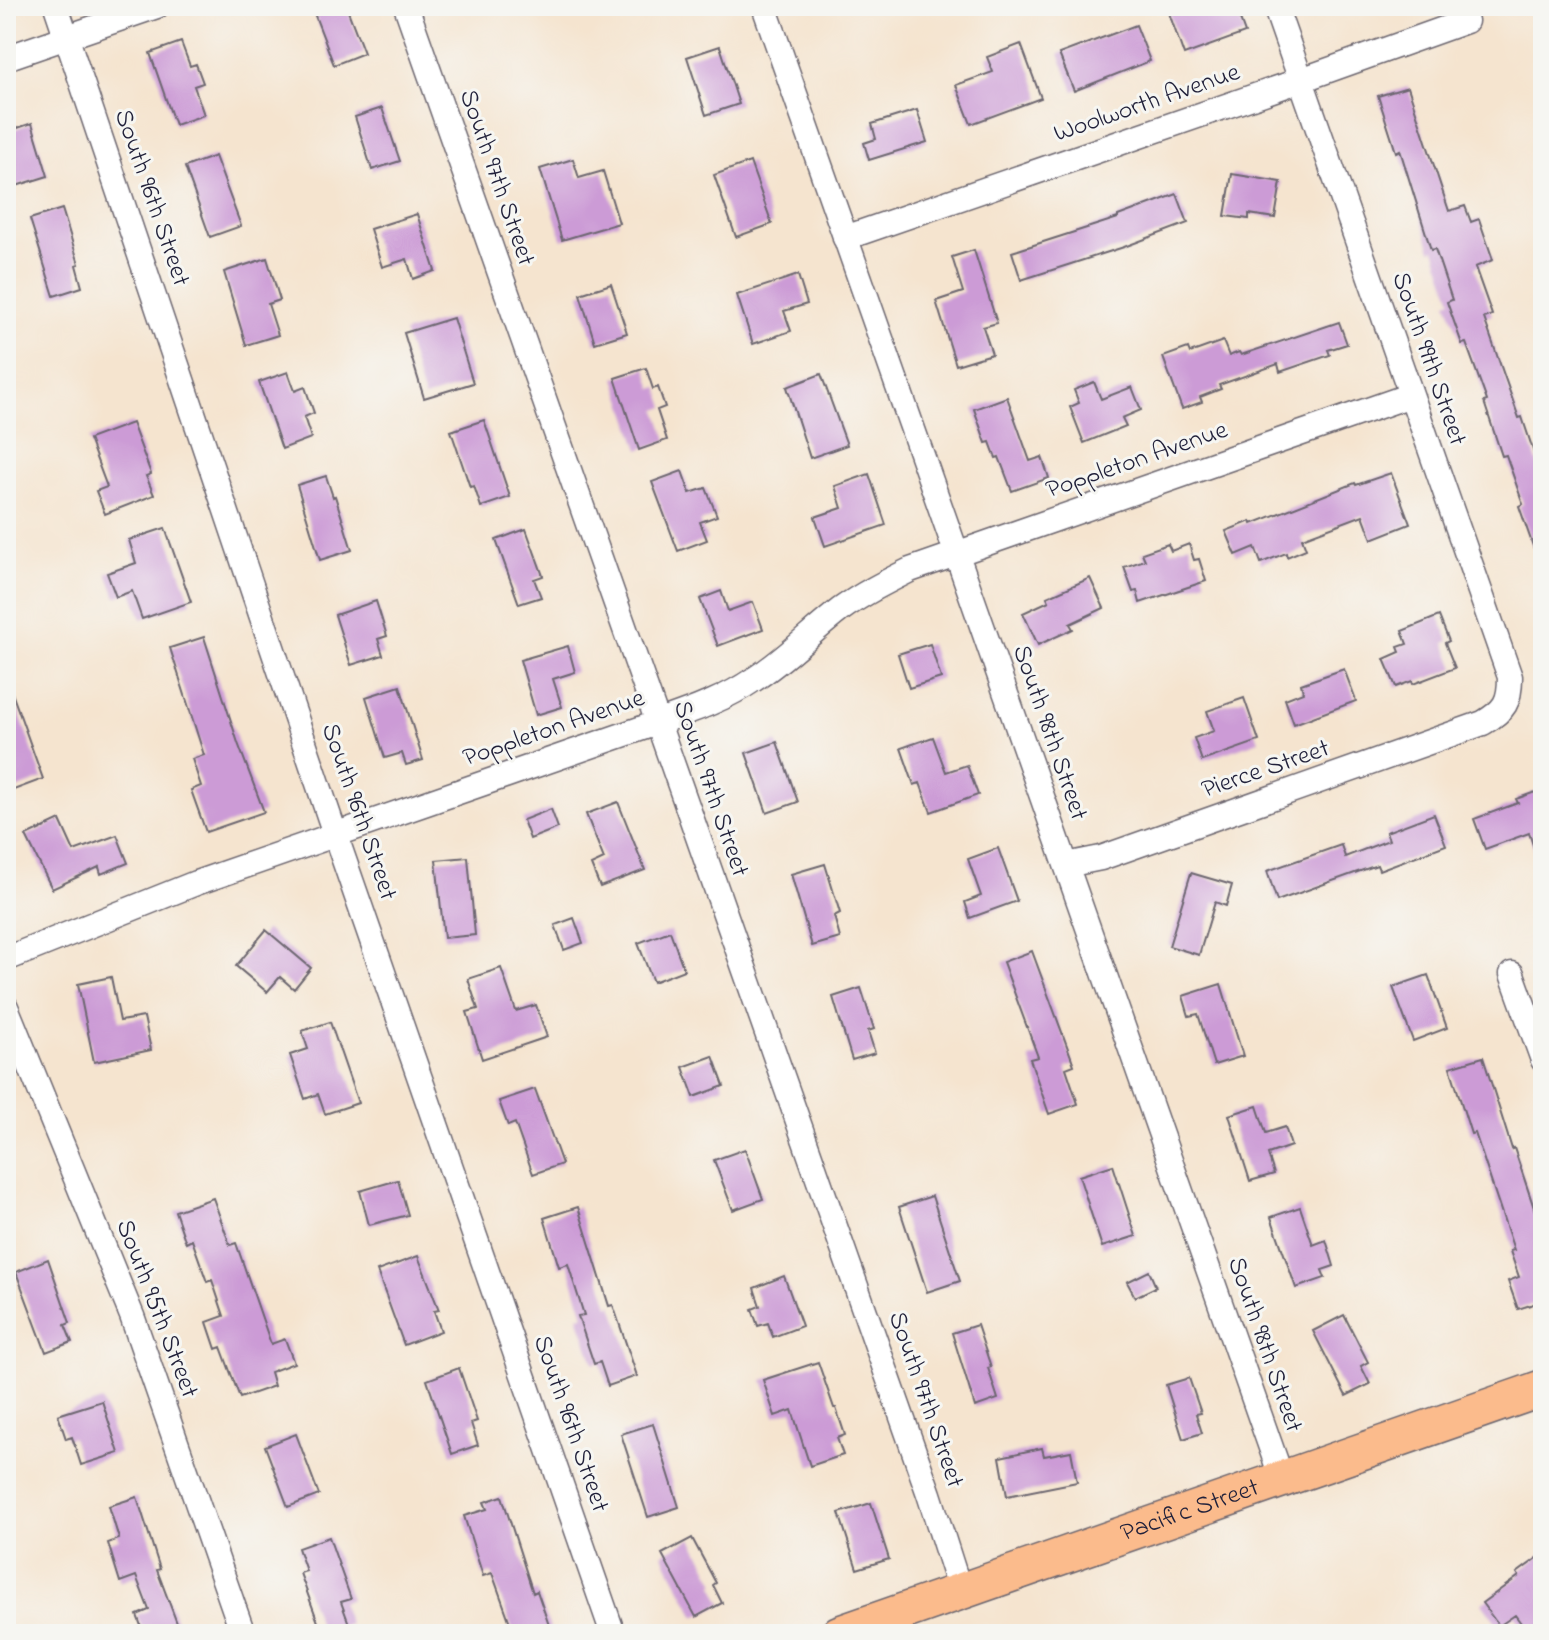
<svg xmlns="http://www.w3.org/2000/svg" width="1549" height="1640" font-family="'Indie Flower',sans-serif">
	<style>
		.building { fill: #cc9bd6 }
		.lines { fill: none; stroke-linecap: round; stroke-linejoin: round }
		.minor-casing { stroke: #6c666f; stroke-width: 27 }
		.primary-casing { stroke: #6c666f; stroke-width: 39 }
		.minor { stroke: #fff; stroke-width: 24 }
		.primary { stroke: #fbbb8c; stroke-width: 36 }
		.labels { text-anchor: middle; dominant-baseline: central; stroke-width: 6; stroke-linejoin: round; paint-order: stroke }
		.street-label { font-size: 26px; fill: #22223b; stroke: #f6f6f2 }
	</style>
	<rect width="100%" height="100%" fill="#f6f6f2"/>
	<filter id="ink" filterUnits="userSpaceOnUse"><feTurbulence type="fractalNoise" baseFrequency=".0125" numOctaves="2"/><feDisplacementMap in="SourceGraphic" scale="16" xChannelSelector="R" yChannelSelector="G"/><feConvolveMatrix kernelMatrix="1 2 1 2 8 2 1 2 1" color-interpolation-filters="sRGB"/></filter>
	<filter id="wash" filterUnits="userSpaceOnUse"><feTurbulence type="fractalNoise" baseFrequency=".006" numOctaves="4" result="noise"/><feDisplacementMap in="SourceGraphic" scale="32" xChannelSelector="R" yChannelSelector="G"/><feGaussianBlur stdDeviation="1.8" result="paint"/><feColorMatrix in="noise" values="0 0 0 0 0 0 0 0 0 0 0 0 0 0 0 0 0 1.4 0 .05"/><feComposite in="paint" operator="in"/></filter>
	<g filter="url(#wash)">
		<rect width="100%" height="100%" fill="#f5e4cf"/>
		<g id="blocks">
			<path class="building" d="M333,6H346L364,53L334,65L314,13Z
				M1187,6H1205L1207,12L1224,6H1235L1245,33L1184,55L1169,13Z
				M1136,25L1150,61L1074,91L1059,54Z
				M181,42L190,66L196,64L203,83L194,86L204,115L175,125L150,53Z
				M1021,44L1041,98L971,124L956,85L993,72L987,57Z
				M720,46L739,104L706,115L687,57Z
				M1408,87L1449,211L1465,206L1471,222L1479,219L1493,260L1475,267L1492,315L1484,318L1519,418L1522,417L1543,480V565L1540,566L1519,506L1523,504L1506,455L1502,456L1484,402L1487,401L1466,343L1462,344L1447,302L1452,300L1435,249L1431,250L1400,150L1396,152L1378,96Z
				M382,108L400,161L372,170L355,117Z
				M917,110L927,142L869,160L864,143L876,139L872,124Z
				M32,123L48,176L16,186L6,155V132Z
				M215,156L241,226L210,237L185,167Z
				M573,159L579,178L603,171L619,223L562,240L540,169Z
				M750,162L772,224L736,237L714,175Z
				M1232,174L1281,182L1275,218L1249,214V219L1225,216Z
				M1177,194L1188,223L1124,247L1021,280L1012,252L1118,218V216Z
				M62,209L79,264L76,265L82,287L54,296L30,219Z
				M417,214L435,271L413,279L407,259L382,267L370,229Z
				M974,250L997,323L983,327L992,354L956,365L936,301L963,292L952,257Z
				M267,258L280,300L268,304L278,335L246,345L224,272Z
				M798,275L807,304L784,311L791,331L753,344L737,295Z
				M611,284L627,333L595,343L580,294Z
				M453,318L473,383L424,398L404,333Z
				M1339,322L1347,344L1328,350L1330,355L1280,372L1278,364L1219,385L1221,389L1200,397L1202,402L1182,409L1163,357L1188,348L1190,353L1223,341L1229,356L1239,352L1241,355Z
				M646,368L653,389L658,387L665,407L657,410L667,440L639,450L615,378Z
				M288,372L295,391L305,387L314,413L304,417L311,438L282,449L259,382Z
				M821,374L847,445L810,458L787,387Z
				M1094,382L1101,399L1132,387L1141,410L1122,418L1126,426L1084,443L1070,407L1079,403L1074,390Z
				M1007,397L1030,461L1042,457L1049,478L1012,491L999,457L996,458L990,442L986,443L974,409Z
				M484,420L510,497L481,507L474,486L470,487L451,431Z
				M132,423L151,474L146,476L154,495L105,514L96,491L107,487L89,439Z
				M682,471L690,493L706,488L717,516L700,522L707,540L678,551L652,482Z
				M1391,473L1410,524L1372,539L1363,515L1302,538L1306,549L1287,557L1286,553L1261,563L1255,547L1236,555L1226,531L1251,521L1252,524L1355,483L1356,485Z
				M869,474L886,525L825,546L815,517L842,508L835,486Z
				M326,476L333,497L335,496L352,550L320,560L297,485Z
				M165,528L191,602L142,619L132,591L116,597L107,573L136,563L129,540Z
				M526,529L543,576L534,579L541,597L519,604L496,540Z
				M1168,544L1171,551L1189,544L1194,560L1199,559L1206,581L1140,603L1137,591L1133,592L1124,567L1145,560L1142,553Z
				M1090,578L1104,608L1070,624L1073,629L1038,645L1023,613L1049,601L1047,597Z
				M721,591L728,611L753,602L763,629L718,646L700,599Z
				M376,601L387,636L378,639L383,655L351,665L335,615Z
				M1439,616L1449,641L1445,643L1455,668L1413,684L1412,681L1396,687L1384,659L1400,652L1398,647L1407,644L1402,631Z
				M204,637L238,743L264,812L206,832L191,790L201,786L192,759L204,755L170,648Z
				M930,644L941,678L909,688L898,654Z
				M568,646L575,672L553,679L562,707L536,715L520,660Z
				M1344,669L1356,701L1294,724L1285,699L1303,692L1301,684Z
				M6,682H8L43,779L11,791L6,778Z
				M400,686L423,760L406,765L402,753L385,758L366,697Z
				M1244,698L1259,741L1202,761L1194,738L1214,731L1207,711Z
				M933,737L946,772L967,765L978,795L931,812L920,783L914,785L901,748Z
				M777,742L798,802L767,813L746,753Z
				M1538,791L1543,805V866H1540L1529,833L1485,849L1474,819L1518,803L1516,799Z
				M618,802L645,870L600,887L591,865L604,859L586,814Z
				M551,809L558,828L530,839L523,820Z
				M1434,814L1446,845L1379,870L1377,865L1277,901L1267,871L1341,845L1345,857L1389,840L1386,832Z
				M60,820L74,851L117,835L128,863L101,874L99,867L52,889L26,836Z
				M998,848L1017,901L970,918L965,902L981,896L968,859Z
				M468,857L475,935L444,938L436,860Z
				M825,864L840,913L834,916L840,938L812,946L791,874Z
				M1191,873L1232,885L1226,906L1215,902L1199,955L1169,946Z
				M574,918L583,943L564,950L555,925Z
				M266,930L311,968L294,989L280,977L267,992L236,966Z
				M670,931L684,970L653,982L638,943Z
				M1032,951L1074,1065L1066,1068L1078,1104L1049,1114L1030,1059L1038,1057L1003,962Z
				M501,968L516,1011L536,1005L547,1037L482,1059L467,1012L478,1009L468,979Z
				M1428,975L1447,1028L1413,1041L1393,987Z
				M111,977L120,1021L144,1017L151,1050L94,1062L78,984Z
				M1221,984L1243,1056L1214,1065L1198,1014L1189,1016L1183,996Z
				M861,988L874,1029L868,1031L875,1053L852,1060L833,997Z
				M330,1022L358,1103L325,1114L318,1094L305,1099L290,1055L308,1049L302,1031Z
				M713,1056L724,1086L694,1097L683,1067Z
				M1483,1057L1512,1149L1514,1148L1543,1235V1301L1518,1309L1508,1281L1519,1277L1510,1251L1514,1250L1475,1133L1471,1134L1450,1067Z
				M535,1089L562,1164L533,1174L515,1123L508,1126L499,1101Z
				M1257,1106L1266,1133L1285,1127L1291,1146L1268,1154L1274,1174L1250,1181L1229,1115Z
				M745,1149L763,1199L733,1210L714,1160Z
				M1113,1165L1136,1236L1102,1247L1079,1176Z
				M398,1180L408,1215L369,1225L360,1191Z
				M932,1196L960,1281L927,1292L899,1207Z
				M213,1198L230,1245L236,1243L271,1344L285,1339L294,1363L270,1372L274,1386L240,1398L221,1347L216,1349L207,1322L224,1316L212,1280L207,1282L192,1240L186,1243L175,1211Z
				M578,1207L609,1306L613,1305L637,1376L608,1386L600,1362L594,1364L578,1316L584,1315L568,1264L559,1267L544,1218Z
				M1300,1207L1313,1245L1326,1240L1334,1266L1322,1270L1325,1278L1296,1288L1271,1217Z
				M418,1256L439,1310L434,1311L441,1331L404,1345L377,1271Z
				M48,1259L70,1323L65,1325L72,1342L46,1352L16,1272Z
				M1149,1271L1156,1287L1135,1297L1127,1282Z
				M784,1276L802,1326L773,1337L768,1323L758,1326L752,1309L760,1306L754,1288Z
				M1344,1315L1368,1362L1361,1366L1370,1384L1346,1396L1313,1331Z
				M977,1325L991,1367L988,1368L998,1399L975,1407L952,1333Z
				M818,1362L834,1408H836L845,1435L837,1438L843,1455L810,1466L792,1410L775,1416L763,1380Z
				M459,1368L477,1421L471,1423L478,1445L452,1454L427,1380Z
				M1189,1378L1201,1413L1196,1414L1202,1433L1183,1439L1166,1385Z
				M102,1401L119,1453L81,1465L72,1437L66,1439L58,1415Z
				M653,1424L679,1507L648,1517L621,1434Z
				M296,1434L319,1495L288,1507L265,1446Z
				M1042,1448L1044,1456L1071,1451L1077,1482L1007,1496L1000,1457Z
				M502,1496L533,1593L537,1591L552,1634H514L492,1573L483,1576L464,1516L487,1509L484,1502Z
				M137,1497L160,1569L157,1570L178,1626L173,1627L176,1634H144L137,1615L149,1610L136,1576L120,1582L108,1543L119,1539L109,1506Z
				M871,1503L889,1559L857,1569L839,1513Z
				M329,1537L351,1599L341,1602L349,1624L322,1633L300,1573L306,1571L298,1548Z
				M692,1538L716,1583L713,1585L722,1603L696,1617L662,1554Z
				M1543,1554V1634H1529L1515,1615L1499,1626L1482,1603L1519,1576L1517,1573Z"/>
		</g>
	</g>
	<g filter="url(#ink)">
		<use href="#blocks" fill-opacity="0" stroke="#6c666f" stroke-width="2"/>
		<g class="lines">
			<g class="minor-casing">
				<path id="minor" d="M56,6L335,834L613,1634
					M406,6L929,1494L960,1591
					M764,6L1282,1479
					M6,58L157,6
					M845,238L1301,80L1466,21
					M1066,865L1101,858L1483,723C1505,710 1510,702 1510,677L1275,6
					M6,959L196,883L657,723C690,711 724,700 753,680C785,660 810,633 840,610C862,594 886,582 910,570L1411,395
					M1512,974L1543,1060
					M6,1007L132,1316L243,1634"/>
			</g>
			<g class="primary-casing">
				<g id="primary">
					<path id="s1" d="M839,1634L1543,1388"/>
				</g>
			</g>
			<use href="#minor" class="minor"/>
			<use href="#primary" class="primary"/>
		</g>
	</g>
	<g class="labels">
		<g class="street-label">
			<text transform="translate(1147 104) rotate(-19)">Woolworth Avenue</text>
			<text transform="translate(496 178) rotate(71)">South 97th Street</text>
			<text transform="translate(151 198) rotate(71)">South 96th Street</text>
			<text transform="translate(1428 359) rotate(71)">South 99th Street</text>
			<text transform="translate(1137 461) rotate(-19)">Poppleton Avenue</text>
			<text transform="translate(554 729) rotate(-19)">Poppleton Avenue</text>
			<text transform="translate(1049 733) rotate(71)">South 98th Street</text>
			<text transform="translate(1266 770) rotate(-19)">Pierce Street</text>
			<text transform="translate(710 789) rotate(71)">South 97th Street</text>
			<text transform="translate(358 812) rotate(71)">South 96th Street</text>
			<text transform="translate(156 1309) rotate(69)">South 95th Street</text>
			<text transform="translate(1264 1345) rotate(71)">South 98th Street</text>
			<text transform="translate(925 1400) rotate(71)">South 97th Street</text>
			<text transform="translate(570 1424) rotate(71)">South 96th Street</text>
			<text stroke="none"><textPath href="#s1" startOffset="372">Pacific Street</textPath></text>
		</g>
	</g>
	<rect width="1549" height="1640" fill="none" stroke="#f6f6f2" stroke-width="32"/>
</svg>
